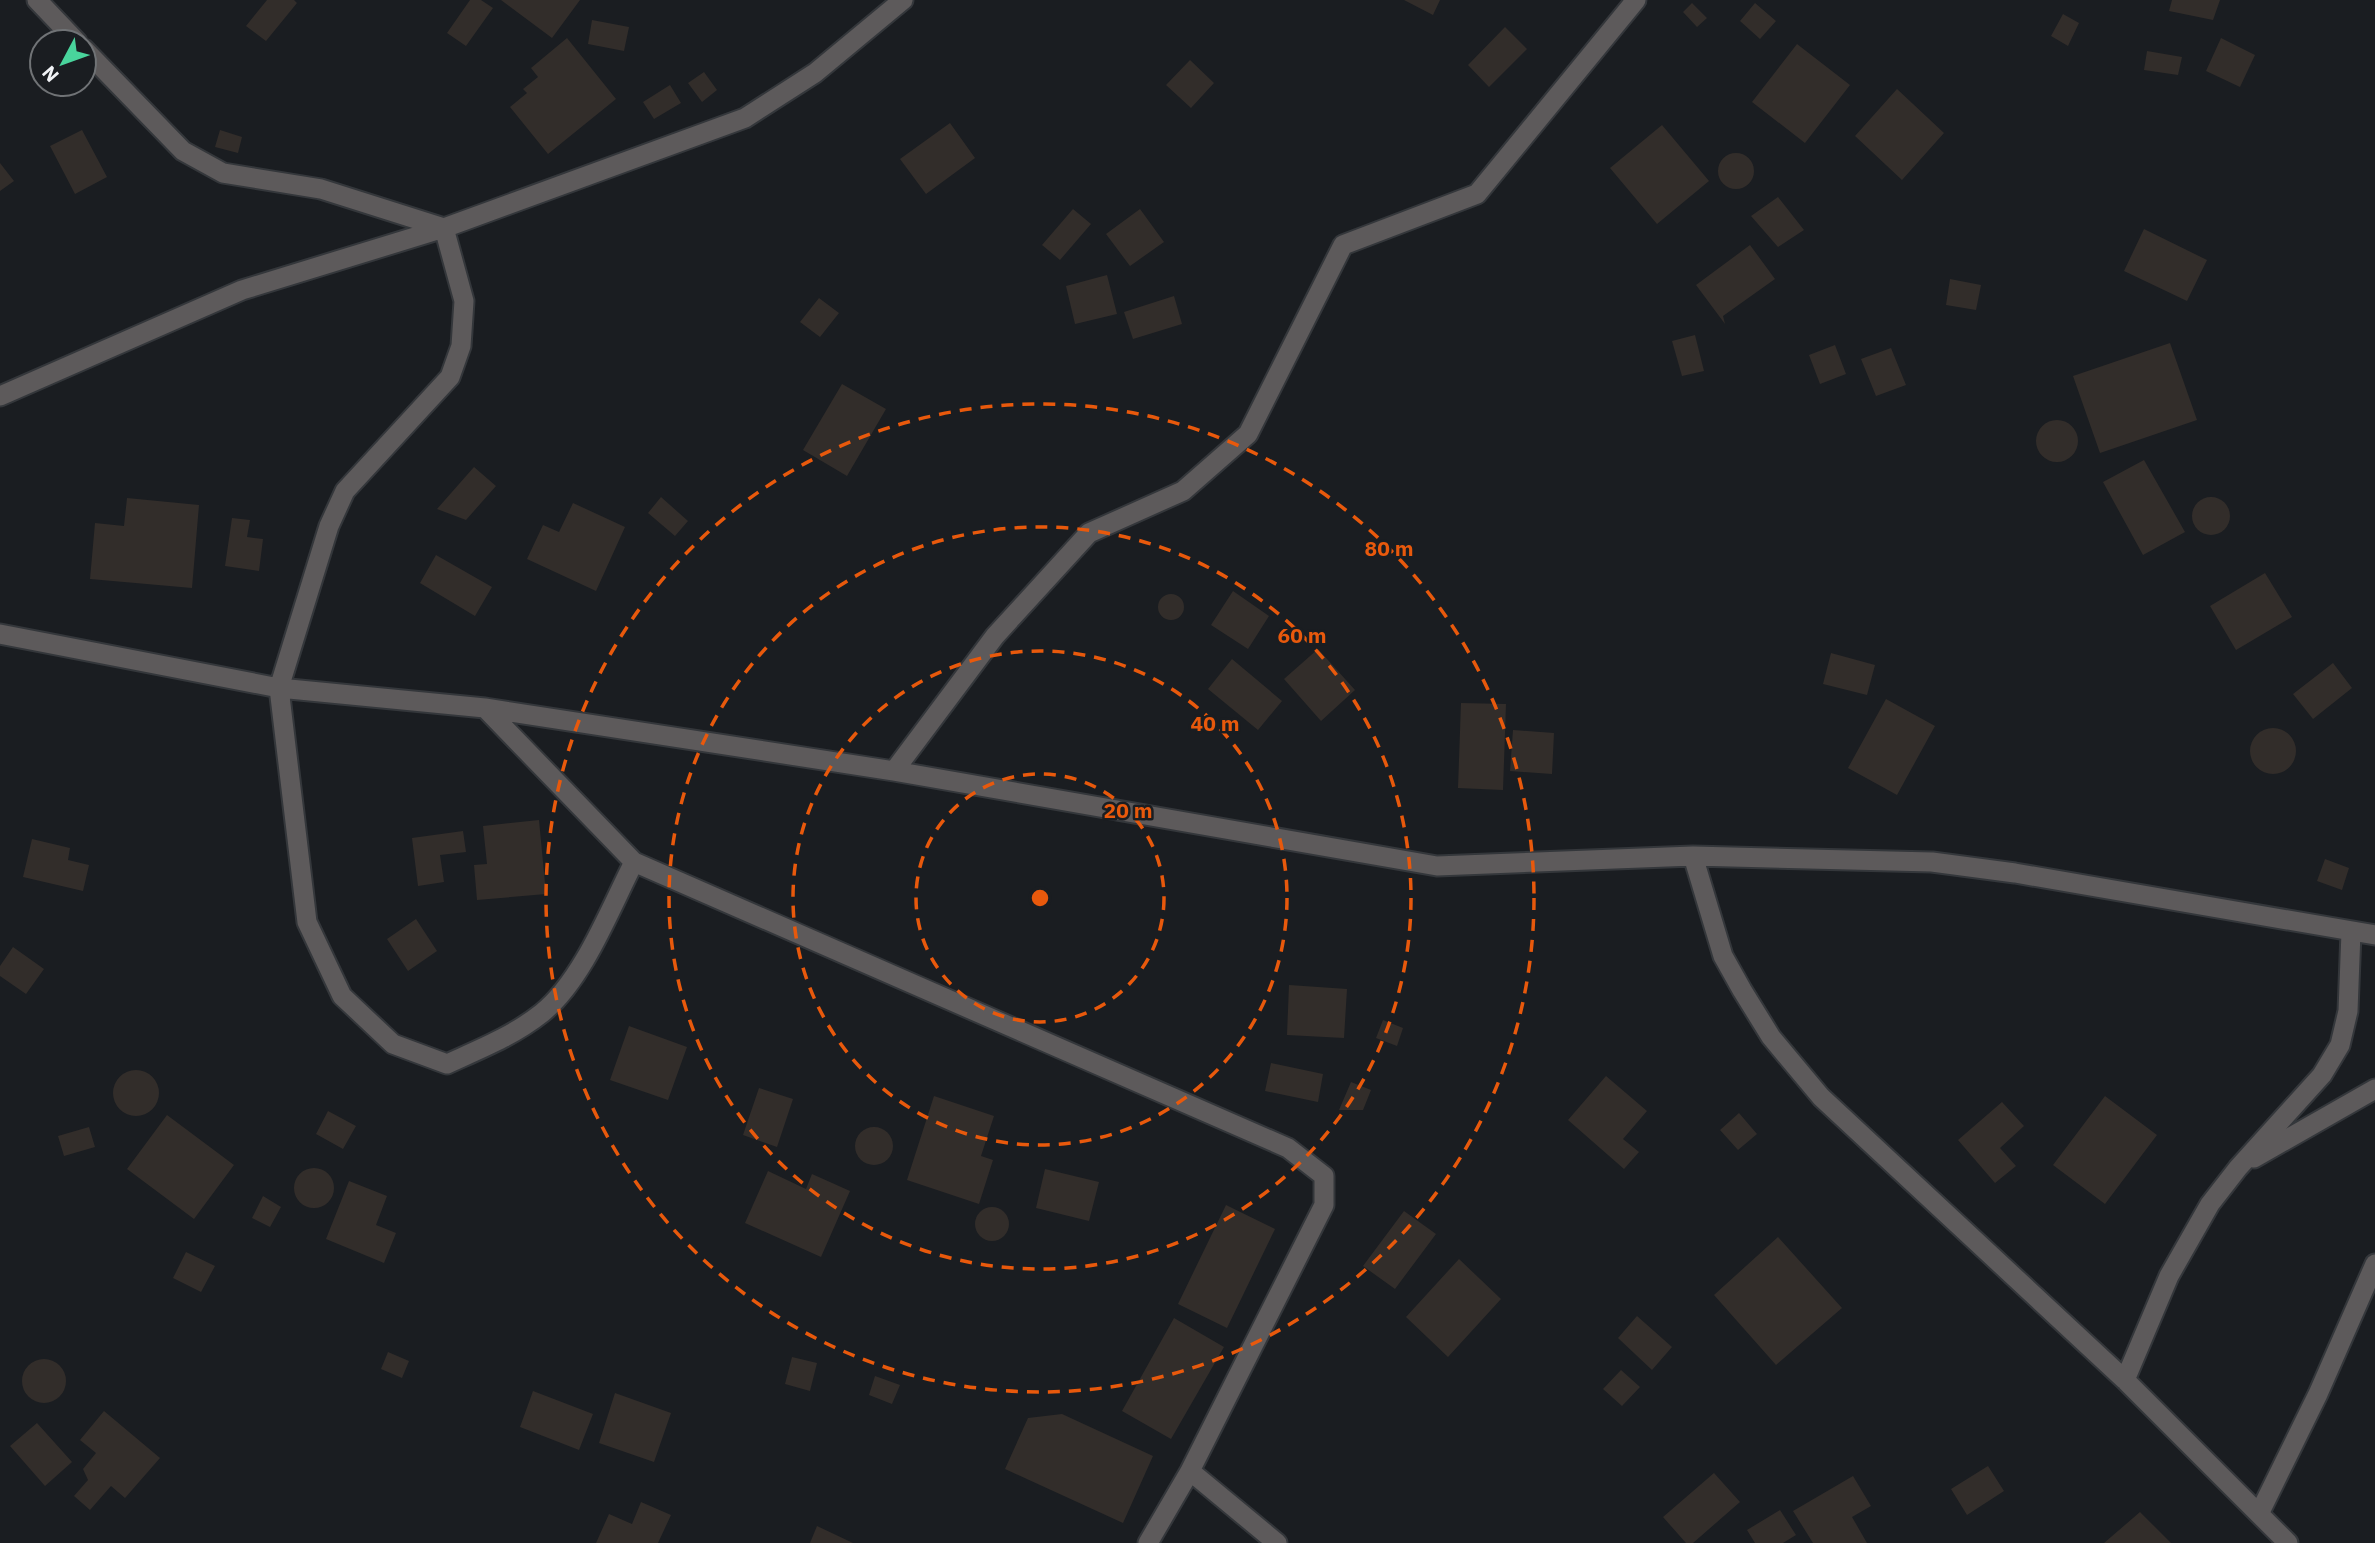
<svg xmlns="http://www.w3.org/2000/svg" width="2375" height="1543" font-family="'IBM Plex Sans',sans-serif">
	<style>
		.building { fill: #322d2a }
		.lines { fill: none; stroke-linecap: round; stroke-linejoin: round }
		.minor-casing { stroke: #34373b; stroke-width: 23 }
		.minor { stroke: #5d5a5b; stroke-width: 19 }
		.ring { fill: none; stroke: #e8590c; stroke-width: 3.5; stroke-dasharray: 12 9 }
		.centre { fill: #e8590c; stroke: #1a1d21; stroke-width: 3.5 }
		.ring-label { font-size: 21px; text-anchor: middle; font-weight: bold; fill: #e8590c; stroke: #1a1d21; stroke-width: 5; stroke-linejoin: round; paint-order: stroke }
	</style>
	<rect width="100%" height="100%" fill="#1a1d21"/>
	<path class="building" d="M267,0H294L297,3L266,41L246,26Z
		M470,0H481L493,8L466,46L447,33Z
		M501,0H580L552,38Z
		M1404,0H1440L1433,15Z
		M2172,0H2220L2213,20L2169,11Z
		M1692,3L1707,18L1697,27L1683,12Z
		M1755,3L1776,21L1760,39L1740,21Z
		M2063,14L2079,23L2068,46L2051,36Z
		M592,20L629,27L624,51L588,44Z
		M1505,27L1527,49L1489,87L1468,65Z
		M567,38L616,99L548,154L510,107L527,93L523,89L538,77L531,68Z
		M2221,38L2255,55L2240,87L2206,71Z
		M1797,44L1850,85L1805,143L1752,102Z
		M2147,51L2182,57L2178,75L2144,70Z
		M1190,60L1214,83L1191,108L1166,85Z
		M704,72L717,90L702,102L688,83Z
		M670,85L681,103L654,119L643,102Z
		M1897,89L1944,133L1902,180L1855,136Z
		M950,123L975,158L926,194L900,159Z
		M1662,125L1709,181L1657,224L1610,168Z
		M82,130L107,177L75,194L50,146Z
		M220,130L242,137L238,153L215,147Z
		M1718 171a18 18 0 1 1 36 0a18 18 0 1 1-36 0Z
		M0,163L14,181L0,191Z
		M1778,197L1804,230L1778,247L1751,216Z
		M1073,209L1091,224L1060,260L1042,245Z
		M1140,209L1164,242L1130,266L1106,234Z
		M2144,229L2207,260L2187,301L2124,271Z
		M1750,245L1775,279L1723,316L1725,324L1696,285Z
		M1107,275L1117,314L1075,324L1066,286Z
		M1950,279L1981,285L1976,310L1946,305Z
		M1174,296L1182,324L1133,339L1124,312Z
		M819,298L839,313L820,337L800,322Z
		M1695,335L1704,371L1682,376L1672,341Z
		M2170,343L2197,420L2100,453L2073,376Z
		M1835,345L1846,374L1820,384L1809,355Z
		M1891,348L1906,385L1876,396L1861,359Z
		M842,384L886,409L847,476L803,450Z
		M2036 441a21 21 0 1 1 42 0a21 21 0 1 1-42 0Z
		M2144,460L2185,532L2143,555L2103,482Z
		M474,467L496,486L466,520L437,509Z
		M2192 516a19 19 0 1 1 38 0a19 19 0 1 1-38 0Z
		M661,497L688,521L675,536L648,513Z
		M127,498L199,505L192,588L90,579L95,523L124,526Z
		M573,503L625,527L596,591L527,559L543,525L559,532Z
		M232,518L250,520L247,537L263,539L259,571L225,566Z
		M436,555L492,587L475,616L420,583Z
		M2265,573L2292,617L2236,650L2210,606Z
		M1233,591L1269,616L1248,649L1211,625Z
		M1158 607a13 13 0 1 1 26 0a13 13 0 1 1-26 0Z
		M1318,649L1355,690L1321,721L1284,679Z
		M1831,653L1875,665L1867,695L1823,684Z
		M1232,659L1282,701L1258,730L1208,689Z
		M2333,663L2352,688L2313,719L2293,694Z
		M1886,699L1935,726L1897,795L1848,768Z
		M1461,703L1506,704L1503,790L1458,788Z
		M2250 751a23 23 0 1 1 46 0a23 23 0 1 1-46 0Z
		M1513,730L1554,733L1552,774L1510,771Z
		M539,820L546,894L477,900L474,865L487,864L483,826Z
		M463,831L466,852L440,855L444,882L418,886L412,838Z
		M32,839L70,848L68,860L89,865L83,891L23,877Z
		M2325,859L2349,868L2342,890L2317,881Z
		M416,919L437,951L408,971L387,939Z
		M13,947L44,969L26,994L0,976V966Z
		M1289,985L1347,989L1344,1038L1287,1035Z
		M1383,1020L1403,1028L1397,1046L1376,1038Z
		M629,1026L687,1047L668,1100L610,1080Z
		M1271,1063L1323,1074L1318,1102L1265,1091Z
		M113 1093a23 23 0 1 1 46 0a23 23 0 1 1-46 0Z
		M1606,1076L1647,1111L1623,1139L1639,1152L1624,1169L1568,1120Z
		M1351,1082L1371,1090L1363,1110H1339Z
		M759,1088L793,1099L777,1147L743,1135Z
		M934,1096L994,1116L981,1156L993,1160L979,1204L907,1180Z
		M2105,1096L2157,1135L2105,1204L2053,1165Z
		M2002,1102L2024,1126L2000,1148L2016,1166L1995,1183L1958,1140Z
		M328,1111L356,1126L343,1149L316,1134Z
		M1739,1113L1757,1134L1738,1150L1720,1130Z
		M167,1115L234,1165L194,1219L127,1169Z
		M855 1146a19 19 0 1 1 38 0a19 19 0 1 1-38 0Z
		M89,1127L95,1147L64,1156L58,1136Z
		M294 1188a20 20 0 1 1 40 0a20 20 0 1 1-40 0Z
		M1045,1169L1099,1182L1089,1221L1036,1208Z
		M768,1171L806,1189L812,1174L850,1191L821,1257L745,1223Z
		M349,1181L387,1196L376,1225L396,1233L384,1263L326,1239Z
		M263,1196L281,1207L270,1227L252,1218Z
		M1226,1205L1275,1229L1227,1328L1178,1304Z
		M975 1224a17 17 0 1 1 34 0a17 17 0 1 1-34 0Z
		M1404,1211L1436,1234L1395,1289L1363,1266Z
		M1778,1237L1842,1308L1776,1365L1714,1295Z
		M186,1252L215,1266L201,1292L173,1278Z
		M1459,1259L1501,1299L1448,1357L1406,1317Z
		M1637,1316L1672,1347L1652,1370L1618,1338Z
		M1174,1318L1224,1347L1171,1439L1122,1411Z
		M388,1352L409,1361L402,1378L381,1369Z
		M792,1357L817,1363L810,1391L785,1384Z
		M22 1381a22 22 0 1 1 44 0a22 22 0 1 1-44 0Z
		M1621,1370L1640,1387L1622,1406L1603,1389Z
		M875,1376L900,1385L892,1404L869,1395Z
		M533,1391L593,1414L579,1450L520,1427Z
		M615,1393L671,1413L654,1462L599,1443Z
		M104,1411L160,1458L125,1498L111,1486L90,1510L74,1496L88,1480L83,1469L96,1453L80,1440Z
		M1062,1414L1153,1456L1123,1523L1005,1469L1028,1418Z
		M37,1423L72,1462L45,1486L10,1446Z
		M1988,1466L2004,1491L1967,1515L1951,1489Z
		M1714,1473L1740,1502L1693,1543H1686L1663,1517Z
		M1853,1476L1871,1506L1852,1517L1867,1543H1813L1793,1511Z
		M641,1502L671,1515L658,1543H596L609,1514L632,1524Z
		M1780,1510L1796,1535L1783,1543H1755L1747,1530Z
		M2140,1512L2171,1543H2104Z
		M817,1526L853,1543H810Z"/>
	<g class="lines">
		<g class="minor-casing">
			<path id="minor" d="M37,0L77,42
				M84,49L183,151L223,173L321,189L444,228L464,301L461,346L450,377L345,491L329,526L279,688L307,922L342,996L393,1044L447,1064C480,1049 513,1036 542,1013C583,980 610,909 634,862L485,708
				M0,396L242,290L444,228L745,118L815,73L903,0
				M0,634L279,688L485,708L894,771L1437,866L1693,856L1932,862L2015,873L2375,935
				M894,771L995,636L1089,533L1183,491L1248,434L1343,245L1477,194L1636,0
				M1693,856L1723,956L1742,990L1771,1037L1821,1097L2125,1380L2288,1543
				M634,862L1288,1148L1324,1176V1205L1190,1471L1148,1543
				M2254,1158L2375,1089
				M2125,1380L2169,1276L2210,1204L2238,1168L2322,1075L2340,1045L2348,1011L2351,932
				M1190,1471L1277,1543
				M2259,1514L2318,1394L2375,1264"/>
		</g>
		<use href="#minor" class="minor"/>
	</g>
	<g class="ring">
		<circle cx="1040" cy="898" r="124"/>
		<circle cx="1040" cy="898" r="247"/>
		<circle cx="1040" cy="898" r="371"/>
		<circle cx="1040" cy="898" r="494"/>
	</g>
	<circle cx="1040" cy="898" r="10" class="centre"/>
	<g class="ring-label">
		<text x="1389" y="556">80 m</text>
		<text x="1302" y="643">60 m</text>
		<text x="1215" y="731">40 m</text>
		<text x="1128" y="818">20 m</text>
	</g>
	<g transform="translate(63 63) rotate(229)"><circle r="33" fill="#1a1d21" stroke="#707376" stroke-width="2"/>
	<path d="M0-5L12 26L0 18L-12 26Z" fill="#49d49c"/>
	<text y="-10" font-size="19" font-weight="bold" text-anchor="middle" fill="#f1f3f6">N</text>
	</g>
</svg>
